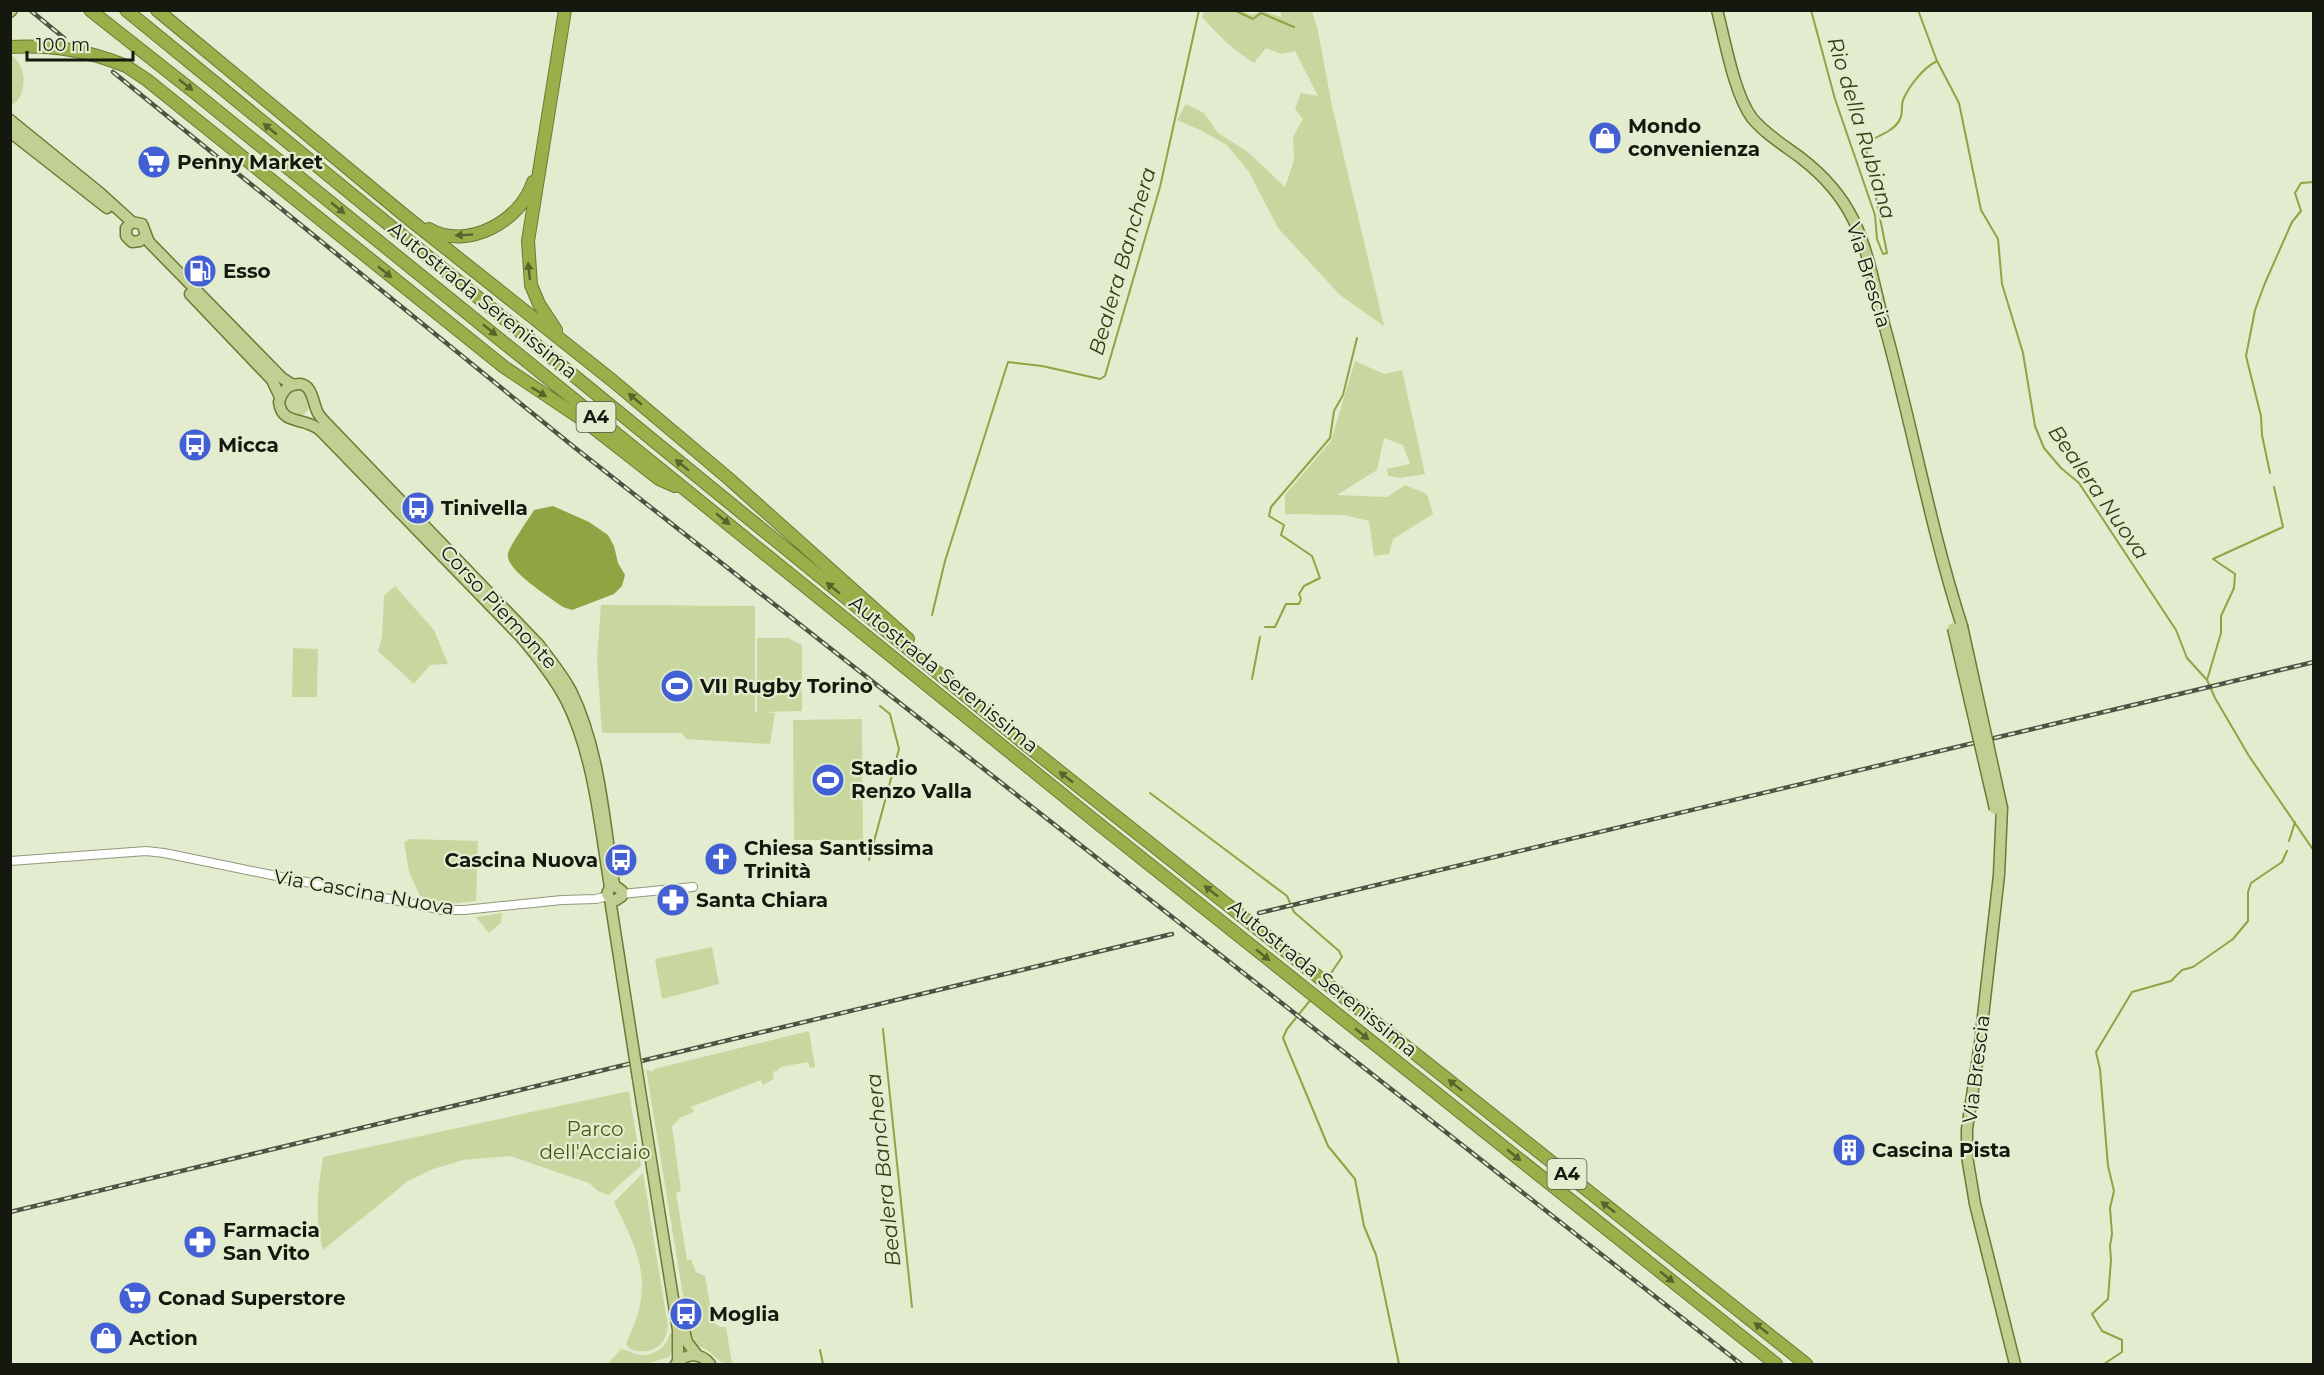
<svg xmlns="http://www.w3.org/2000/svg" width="2324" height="1375" font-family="Montserrat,sans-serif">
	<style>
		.green { fill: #c8d79f }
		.water { fill: #8fa443 }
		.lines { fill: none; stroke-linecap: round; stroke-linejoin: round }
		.stream { stroke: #8fa443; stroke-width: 2 }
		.minor-casing { stroke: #90977c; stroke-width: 10 }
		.major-casing { stroke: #6b7a34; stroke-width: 13 }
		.highway-casing { stroke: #6b7a34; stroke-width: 14 }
		.minor { stroke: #fff; stroke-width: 8 }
		.major { stroke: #c2cf92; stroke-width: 10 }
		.highway { stroke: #99af49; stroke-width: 12 }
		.rail-casing { stroke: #4e5344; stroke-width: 4.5 }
		.rail { stroke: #e3ecce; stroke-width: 2; stroke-dasharray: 7; stroke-linecap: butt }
		.major-bridge-casing { stroke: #6b7a34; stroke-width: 13; stroke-linecap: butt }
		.highway-bridge-casing { stroke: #6b7a34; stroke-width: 14; stroke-linecap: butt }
		.major-bridge { stroke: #c2cf92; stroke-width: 10 }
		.highway-bridge { stroke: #99af49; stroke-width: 12 }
		.oneway { fill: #57642c }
		.labels { text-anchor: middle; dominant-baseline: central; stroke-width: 4.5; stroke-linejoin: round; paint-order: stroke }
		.shield { fill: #e3ecce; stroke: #535848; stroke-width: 1.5 }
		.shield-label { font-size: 18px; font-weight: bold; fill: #15180e }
		.poi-label { font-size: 20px; font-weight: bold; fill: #15180e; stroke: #e3ecce; text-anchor: start }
		.street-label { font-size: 20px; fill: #15180e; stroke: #e3ecce }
		.park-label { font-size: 20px; fill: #4a5811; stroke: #e3ecce }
		.water-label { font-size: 21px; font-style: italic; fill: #353d15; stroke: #e3ecce }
	</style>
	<rect width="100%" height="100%" fill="#e3ecce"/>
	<path class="green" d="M1204,11H1241L1252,15L1263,11L1281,17V11H1312L1318,31L1332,106L1384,326L1340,295L1278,228L1249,172L1227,145L1200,130L1177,120L1186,104L1204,113L1218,133L1248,152L1285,187L1294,160L1293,137L1303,119L1295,109L1301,93L1318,96L1295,51L1282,54L1266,48L1254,63C1234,51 1218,35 1202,17Z
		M10,54C27,64 29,95 11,106Z
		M1355,361L1384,374L1402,370L1425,474L1401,478L1388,476L1387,469L1410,464L1403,445L1384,438L1377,470L1337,495L1387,497L1405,485L1427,494L1433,514L1393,539L1389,554L1374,556L1369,521L1345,515L1285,514V495L1331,441Z
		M284 403a13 13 0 1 1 26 0a13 13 0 1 1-26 0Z
		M395,586L434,630L448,664L430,665L414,684L378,651L382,637L384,596Z
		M601,605L755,606V712H757V638H788L802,645V711L761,712L775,713L770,744L686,739L682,733H602L597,659Z
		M293,648L318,649L317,697H292Z
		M862,719L863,840H794L793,720Z
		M410,839L478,841L476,901L449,904L420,896L409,872L404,842Z
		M502,913L501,923L489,933L476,917Z
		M712,947L719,984L662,999L655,959Z
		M809,1031L815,1067L810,1068L808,1062L780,1067L778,1070L773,1072L774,1079L763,1085L761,1080L691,1107L694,1112L680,1118L672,1126L681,1191L676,1193L687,1260H691L696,1272L705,1276L713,1322L720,1327H726L732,1364L721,1362L707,1350L695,1344L689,1332L646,1069L653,1072L654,1069Z
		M629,1091L641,1166L608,1195L598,1191L589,1183L510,1156L463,1160L433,1169L408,1181L323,1250C314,1221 318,1186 323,1157Z
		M643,1173L668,1326C666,1347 650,1356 630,1349L626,1344C630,1334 635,1324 638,1313C650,1269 632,1240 614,1202Z
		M670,1333H672L675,1345L669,1357L646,1364H608L621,1349C628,1350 634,1354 640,1355C655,1356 667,1347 670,1333Z"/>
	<path class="water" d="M553,506L589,522L608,535L614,546L618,563L625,575L622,586L614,594L572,610L563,607C551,598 505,570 508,554C509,546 529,519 534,510Z"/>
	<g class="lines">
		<path class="stream" d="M1234,10L1253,19L1261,13L1294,27
			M1811,10L1835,99L1875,215L1877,239L1883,254L1887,253L1865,143C1876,137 1895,131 1900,119C1903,114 1901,106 1903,100C1909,86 1923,68 1937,61
			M1918,10L1937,61L1959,103L1981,210L1998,239L2002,284L2023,353L2035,426L2044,448L2061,468L2079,483L2176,630L2187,658L2207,680L2215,698L2249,756L2314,851
			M2270,473L2262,435L2261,416L2246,356L2255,310L2265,283L2292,222L2301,211L2295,193L2301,183L2314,182
			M932,615L945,561L1008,362L1042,366L1100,379L1105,376L1160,187L1199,10
			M1265,627H1275L1286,604H1299L1301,599L1299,594L1304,586L1320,578L1312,556L1281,535L1284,525L1269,516L1271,507L1330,438L1334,411L1343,395L1357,338
			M1252,679L1260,637
			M2207,680L2221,633V616L2234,588L2235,574L2213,559L2283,527L2274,487
			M1150,793L1287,896L1294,912L1339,951L1342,957L1327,979
			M2289,841L2295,822
			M869,860L899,749L890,714L880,706
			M1312,998L1287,1029L1283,1038L1328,1146L1355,1179L1364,1226L1376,1255L1399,1364
			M883,1029L912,1307
			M820,1350L823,1364
			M2104,1364L2122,1352V1340L2102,1331L2092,1314L2108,1299L2111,1260L2110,1246L2112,1234L2110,1208L2114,1191L2108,1166L2100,1069L2096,1052L2132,992L2171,981L2182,970L2193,967L2233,939L2248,921V892L2251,883L2282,862L2287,851"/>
		<g class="minor-casing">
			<path id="minor" d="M10,861L146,851L164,853L443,910H464L562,900L596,899L608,896
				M622,894L693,887"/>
		</g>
		<g class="major-casing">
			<path id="major" d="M1717,10C1725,40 1734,94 1752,118C1765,134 1785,146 1801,158C1823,175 1841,195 1853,219C1869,252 1875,289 1884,324C1912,424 1930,527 1962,626
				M10,12L12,10
				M10,120L100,193L132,222
				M10,132L107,208
				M146,235L140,241L132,242L126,236V228L132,222L142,224L149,242L282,378L293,385
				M190,294L272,380L280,397
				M2002,808L1999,875L1980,1043L1967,1129V1156L1975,1204L2015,1364
				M614,885C604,821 600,750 571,691C562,674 550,660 539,645L326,423C323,420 319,416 317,411C312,400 312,377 290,386C284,389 281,395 279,402C282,426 303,416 320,430L521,637C538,657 554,677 566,700C594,755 600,827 610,887L607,894L610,899L634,1053
				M614,885L622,891V896L616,900
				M637,1072L678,1330V1361
				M684,1330L687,1342L697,1355
				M676,1364C686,1353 700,1352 710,1364"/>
		</g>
		<g class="highway-casing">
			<path id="highway" d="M90,10L194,92L1100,825L1776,1364
				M126,10L1025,744L1806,1364
				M157,10L404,215L613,381L728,478L908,639
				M126,66L147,80L504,367L586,422L659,479L675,486
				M429,229C467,251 521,221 533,182
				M556,330L539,304L531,285L528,241L565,10"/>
		</g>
		<use href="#minor" class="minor"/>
		<use href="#major" class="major"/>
		<use href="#highway" class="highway"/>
		<g class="rail-casing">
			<path id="rail" d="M30,10L64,38
				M113,72L574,447L1741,1364
				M1259,913L2314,662
				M10,1212L1172,934"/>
		</g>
		<use href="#rail" class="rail"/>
		<g class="major-bridge-casing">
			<path id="major-bridge" d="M1962,626L2002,808
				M1953,628L1995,809
				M634,1053L637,1072"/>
		</g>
		<g class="highway-bridge-casing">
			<path id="highway-bridge" d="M10,47C52,45 87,50 126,66"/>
		</g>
		<use href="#major-bridge" class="major-bridge"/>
		<use href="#highway-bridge" class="highway-bridge"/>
	</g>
	<defs><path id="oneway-solid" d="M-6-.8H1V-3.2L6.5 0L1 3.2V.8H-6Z" transform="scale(1.5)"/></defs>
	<g class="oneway">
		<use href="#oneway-solid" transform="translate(186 85) rotate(38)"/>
		<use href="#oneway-solid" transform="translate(270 129) rotate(-141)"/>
		<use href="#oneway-solid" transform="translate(338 208) rotate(39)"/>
		<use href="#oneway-solid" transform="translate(464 235) rotate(177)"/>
		<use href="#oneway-solid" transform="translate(529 271) rotate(-96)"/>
		<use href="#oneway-solid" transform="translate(385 272) rotate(39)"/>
		<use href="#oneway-solid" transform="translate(490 330) rotate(39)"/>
		<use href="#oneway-solid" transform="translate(539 392) rotate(32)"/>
		<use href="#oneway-solid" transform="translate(635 399) rotate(-140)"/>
		<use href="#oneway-solid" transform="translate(682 465) rotate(-141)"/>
		<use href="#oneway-solid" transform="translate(723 519) rotate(39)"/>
		<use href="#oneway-solid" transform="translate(833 588) rotate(-141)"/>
		<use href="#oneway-solid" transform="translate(1066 777) rotate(-142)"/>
		<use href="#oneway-solid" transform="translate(1211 891) rotate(-142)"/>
		<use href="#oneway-solid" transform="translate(1263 955) rotate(39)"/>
		<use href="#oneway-solid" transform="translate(1362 1034) rotate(39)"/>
		<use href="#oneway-solid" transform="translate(1455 1085) rotate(-142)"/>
		<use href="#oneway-solid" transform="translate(1514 1155) rotate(39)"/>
		<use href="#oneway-solid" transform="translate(1608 1207) rotate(-142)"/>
		<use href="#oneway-solid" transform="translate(1667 1277) rotate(39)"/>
		<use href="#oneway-solid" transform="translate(1761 1328) rotate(-142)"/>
	</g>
	<defs>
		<g id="shop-disc" transform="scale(1.725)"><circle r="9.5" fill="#4260d3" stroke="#e3ecce"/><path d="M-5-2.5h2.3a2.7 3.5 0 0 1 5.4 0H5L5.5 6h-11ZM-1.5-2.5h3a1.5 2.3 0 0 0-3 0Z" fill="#fff"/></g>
		<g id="supermarket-disc" transform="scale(1.725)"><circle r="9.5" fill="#4260d3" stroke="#e3ecce"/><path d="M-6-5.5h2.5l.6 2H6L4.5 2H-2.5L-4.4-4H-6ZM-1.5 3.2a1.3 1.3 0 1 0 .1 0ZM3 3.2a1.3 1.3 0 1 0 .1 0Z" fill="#fff"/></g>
		<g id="fuel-disc" transform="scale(1.725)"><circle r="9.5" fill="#4260d3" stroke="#e3ecce"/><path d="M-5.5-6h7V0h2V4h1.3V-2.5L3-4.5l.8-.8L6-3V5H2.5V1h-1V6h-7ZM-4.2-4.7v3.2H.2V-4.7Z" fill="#fff"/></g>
		<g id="bus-disc" transform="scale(1.725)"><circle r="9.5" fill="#4260d3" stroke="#e3ecce"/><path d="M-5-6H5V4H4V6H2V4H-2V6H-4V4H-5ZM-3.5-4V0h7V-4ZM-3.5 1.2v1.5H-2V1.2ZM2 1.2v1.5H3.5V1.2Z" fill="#fff"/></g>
		<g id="stadium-disc" transform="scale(1.725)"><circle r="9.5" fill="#4260d3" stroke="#e3ecce"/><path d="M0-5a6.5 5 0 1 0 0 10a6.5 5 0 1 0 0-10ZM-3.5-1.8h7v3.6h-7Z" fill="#fff"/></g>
		<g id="church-disc" transform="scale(1.725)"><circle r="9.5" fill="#4260d3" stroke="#e3ecce"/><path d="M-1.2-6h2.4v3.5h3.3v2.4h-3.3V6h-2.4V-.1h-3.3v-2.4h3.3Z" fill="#fff"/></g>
		<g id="pharmacy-disc" transform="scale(1.725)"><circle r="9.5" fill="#4260d3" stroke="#e3ecce"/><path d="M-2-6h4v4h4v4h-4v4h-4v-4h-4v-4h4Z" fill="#fff"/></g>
		<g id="building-disc" transform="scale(1.725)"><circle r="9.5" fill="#4260d3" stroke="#e3ecce"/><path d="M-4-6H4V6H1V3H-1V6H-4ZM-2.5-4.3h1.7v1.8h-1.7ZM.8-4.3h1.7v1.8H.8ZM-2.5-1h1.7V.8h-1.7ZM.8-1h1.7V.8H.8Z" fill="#fff"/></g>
	</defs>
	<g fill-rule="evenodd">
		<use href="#shop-disc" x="1605" y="138"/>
		<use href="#supermarket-disc" x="154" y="162"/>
		<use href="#fuel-disc" x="200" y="271"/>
		<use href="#bus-disc" x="195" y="445"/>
		<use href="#bus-disc" x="418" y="508"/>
		<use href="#stadium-disc" x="677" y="686"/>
		<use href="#stadium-disc" x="828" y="780"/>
		<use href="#church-disc" x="721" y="859"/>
		<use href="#bus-disc" x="621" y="860"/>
		<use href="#pharmacy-disc" x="673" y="900"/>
		<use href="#building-disc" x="1849" y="1150"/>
		<use href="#pharmacy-disc" x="200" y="1242"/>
		<use href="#supermarket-disc" x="135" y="1298"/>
		<use href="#bus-disc" x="686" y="1314"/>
		<use href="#shop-disc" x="106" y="1338"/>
	</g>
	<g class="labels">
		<g class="shield">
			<rect x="576.5" y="402" width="39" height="30" rx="4.5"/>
			<rect x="1547.5" y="1159" width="39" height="30" rx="4.5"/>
		</g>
		<g class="shield-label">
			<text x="596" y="417">A4</text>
			<text x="1567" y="1174">A4</text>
		</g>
		<g class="poi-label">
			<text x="1628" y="126">Mondo<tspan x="1628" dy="23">convenienza</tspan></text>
			<text x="177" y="162">Penny Market</text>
			<text x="223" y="271">Esso</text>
			<text x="218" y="445">Micca</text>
			<text x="441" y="508">Tinivella</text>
			<text x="700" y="686">VII Rugby Torino</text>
			<text x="851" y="768">Stadio<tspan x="851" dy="23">Renzo Valla</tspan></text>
			<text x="744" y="848">Chiesa Santissima<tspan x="744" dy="23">Trinità</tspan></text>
			<text x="598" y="860" text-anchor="end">Cascina Nuova</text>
			<text x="696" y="900">Santa Chiara</text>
			<text x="1872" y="1150">Cascina Pista</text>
			<text x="223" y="1230">Farmacia<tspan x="223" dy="23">San Vito</tspan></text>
			<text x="158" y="1298">Conad Superstore</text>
			<text x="709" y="1314">Moglia</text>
			<text x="129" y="1338">Action</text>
		</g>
		<g class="street-label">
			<text transform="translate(1869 275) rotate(73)">Via Brescia</text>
			<text transform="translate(483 300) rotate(39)">Autostrada Serenissima</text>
			<text transform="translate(499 607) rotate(47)">Corso Piemonte</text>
			<text transform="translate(944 674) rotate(39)">Autostrada Serenissima</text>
			<text transform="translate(364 892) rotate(10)">Via Cascina Nuova</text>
			<text transform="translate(1323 978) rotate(39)">Autostrada Serenissima</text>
			<text transform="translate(1976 1069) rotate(-83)">Via Brescia</text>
		</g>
		<g class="park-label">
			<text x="595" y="1129">Parco<tspan x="595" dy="23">dell'Acciaio</tspan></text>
		</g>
		<g class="water-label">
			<text transform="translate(1862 128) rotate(73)">Rio della Rubiana</text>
			<text transform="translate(1122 261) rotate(-74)">Bealera Banchera</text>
			<text transform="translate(2099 492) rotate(55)">Bealera Nuova</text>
			<text transform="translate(883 1170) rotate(-96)">Bealera Banchera</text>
		</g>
	</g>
	<rect width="2324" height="1375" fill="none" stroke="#15180e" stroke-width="24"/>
	<path d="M27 51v9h106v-9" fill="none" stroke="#15180e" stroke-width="3"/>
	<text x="36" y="51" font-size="18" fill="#15180e" stroke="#e3ecce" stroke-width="4.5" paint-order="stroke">100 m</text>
</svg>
